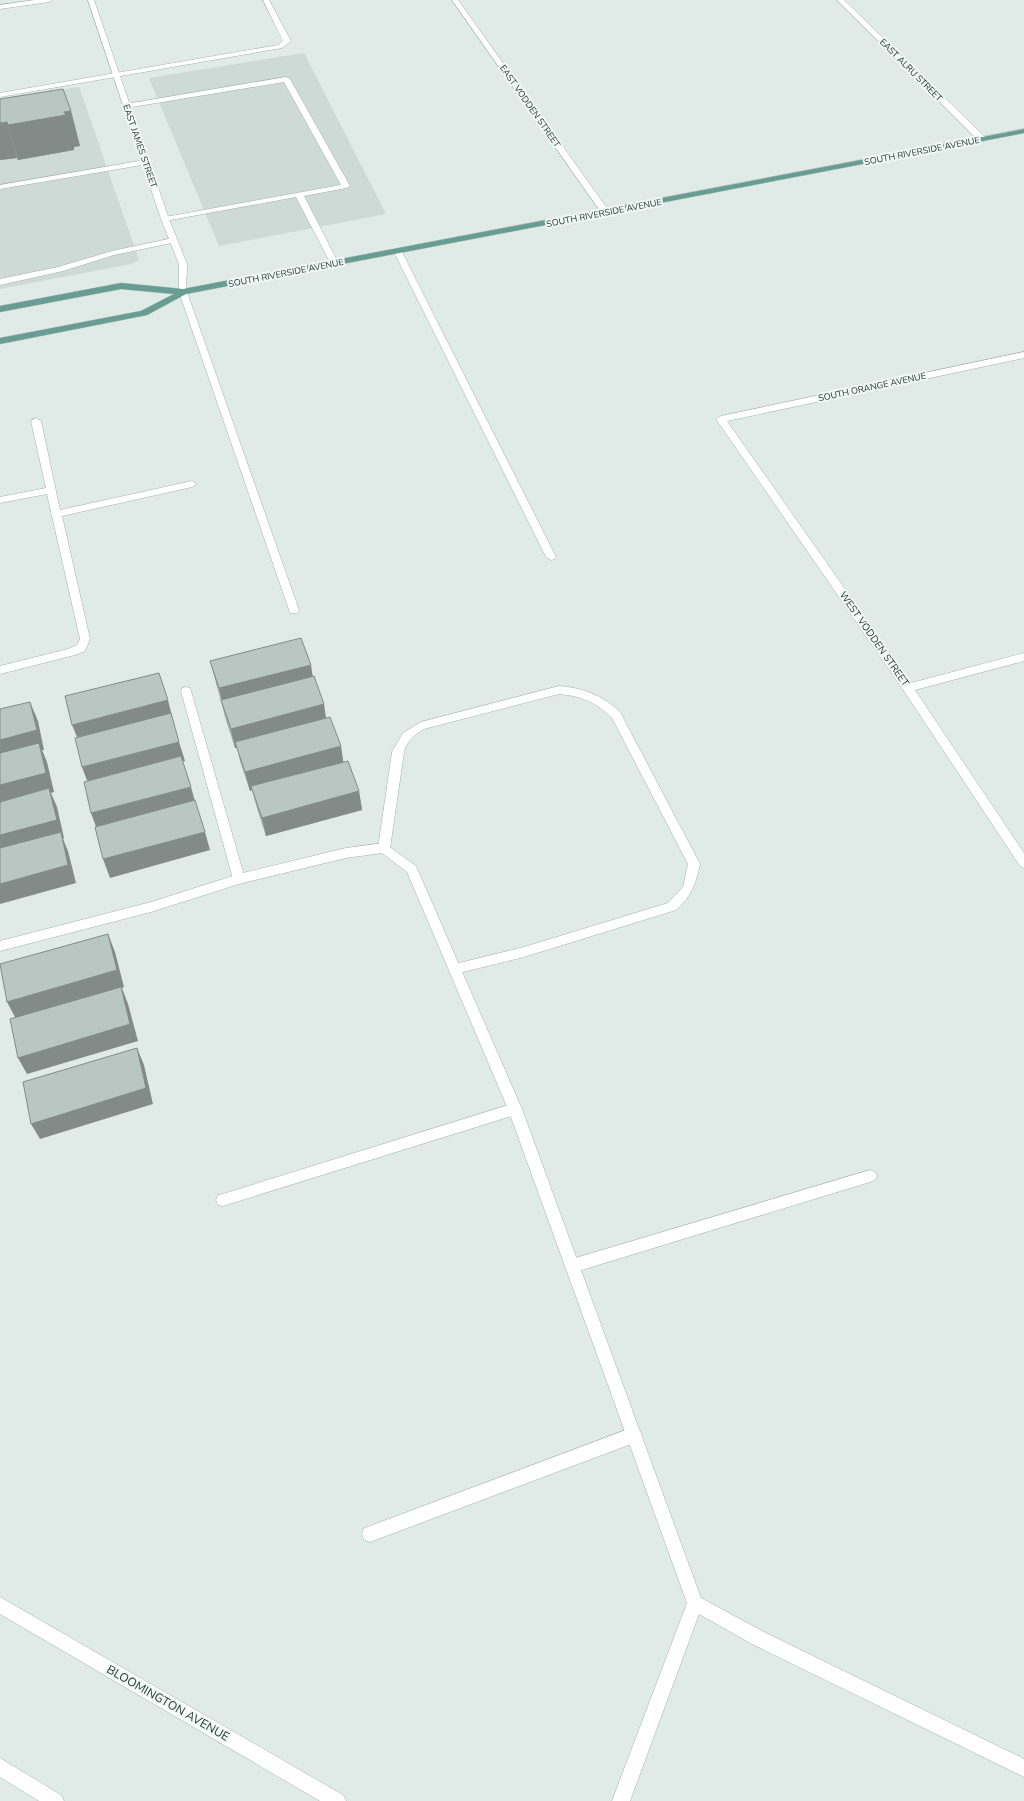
<svg xmlns="http://www.w3.org/2000/svg" width="1024" height="1801" font-family="'Nunito Sans',sans-serif">
	<style>
		.built { fill: #cedad5 }
		.lines { fill: none; stroke-linecap: round; stroke-linejoin: round }
		.lane-casing { stroke: #a3b1ad; stroke-width: 1 }
		.street-casing { stroke: #a3b1ad; stroke-width: 1 }
		.secondary-casing { stroke: #a0b5af; stroke-width: 1 }
		.primary-casing { stroke: #bdc4c2; stroke-width: 1 }
		.lane { fill: #fff; fill-rule: evenodd }
		.street { fill: #fff; fill-rule: evenodd }
		.secondary { fill: #fff; fill-rule: evenodd }
		.primary { fill: #679d92; fill-rule: evenodd }
		.wall { fill: #9faba7 }
		.shaded-wall { fill: #828b88 }
		.building { fill: #b9c7c2; stroke: #828b88 }
		.labels { text-anchor: middle; dominant-baseline: central; stroke-width: 4; stroke-linejoin: round; paint-order: stroke }
		.far-street-label { font-size: 9px; fill: #223934; stroke: #f0f7f4 }
		.street-label { font-size: 10px; fill: #223934; stroke: #f0f7f4 }
		.near-street-label { font-size: 12px; fill: #223934; stroke: #f0f7f4 }
	</style>
	<rect width="100%" height="100%" fill="#e0eae6"/>
	<path class="built" d="M304,53L386,214L219,246L149,78Z
		M79,87L139,260L131,264L0,289V100Z"/>
	<g class="lines">
		<g class="lane-casing">
			<path id="lane" d="M263,0H269L291,41L282,48L0,97V93L278,45L283,41Z
				M286,77L290,79L350,186L346,188L304,196L339,264L338,266H332L331,264L296,197L165,221L161,219L165,217L341,185L284,82L126,108L122,106L126,104Z
				M145,160H148V164L0,189V185Z
				M173,238H176V242L114,255L63,271L0,285V279L58,267L112,251Z
				M395,250H398L402,252L556,557L555,559L551,560L546,557L394,252Z
				M183,289L187,292L299,610L298,613H290L289,610L179,292Z
				M36,418L41,421L60,510L192,481L197,484L192,487L62,516L90,639L85,651L75,655L0,674V666L68,649L77,645L80,639L47,494L0,503V497L46,488L31,421Z
				M559,686C583,688 602,695 620,712L700,864C696,884 691,897 676,910L524,957L455,974L451,973L449,969L451,965L455,964L524,947L668,903L683,887L688,864L612,718C596,702 581,696 559,694L424,729C414,735 407,741 404,752L390,848L388,851L384,853L380,851L378,848L392,752L403,733L421,722Z
				M186,687L190,688L191,691L245,879L243,882L239,884L235,882L233,879L181,691L182,688Z
				M515,1103L520,1105L522,1109L520,1113L515,1115L223,1206L218,1205L216,1200L218,1195L223,1194Z
				M870,1170L875,1172L877,1176L875,1180L870,1182L572,1273L567,1271L565,1266L567,1261L572,1259Z
				M634,1427L639,1430L642,1435L639,1440L634,1443L370,1542L364,1540L362,1534L364,1528L370,1526Z"/>
		</g>
		<g class="street-casing">
			<path id="street" d="M35,0H52L49,2L0,9V5Z
				M88,0H94L169,219L187,264L186,294H180L179,292V264L161,219Z
				M452,0H458L609,211V215H603Z
				M837,0H844L985,137V141H979Z
				M1024,352V358L727,421L911,683L1024,653V661L915,690L1024,853V868L1020,866L904,691L716,419L721,416Z
				M384,843L416,866L522,1109L701,1598L764,1632L1024,1759V1777L752,1644L699,1614L630,1801H612L687,1603L508,1109L407,872L382,853L346,858L239,884L151,912L0,951V941L151,902L239,874L346,848Z"/>
		</g>
		<g class="secondary-casing">
			<path id="secondary" d="M0,1597L343,1795L346,1801H320L0,1614Z
				M0,1758L61,1795L64,1801H39L0,1777Z"/>
		</g>
		<g class="primary-casing">
			<path id="primary" d="M1024,129V133L186,294L147,315L0,344V338L141,311L174,294L121,289L0,312V306L121,283L183,289Z"/>
		</g>
		<use href="#lane" class="lane"/>
		<use href="#street" class="street"/>
		<use href="#secondary" class="secondary"/>
		<use href="#primary" class="primary"/>
	</g>
	<path class="wall" d="M0,99L71,111L80,146L74,147V150L18,160L17,158L0,160Z
		M210,661L312,677L326,718L343,762L359,791L362,810L266,836L256,805L252,790L250,791L240,761L237,748H235L226,720Z"/>
	<path class="shaded-wall" d="M71,111L80,146L74,147V150L18,160L8,125L64,112Z
		M7,122L17,158L0,160V123Z
		M311,665L314,685L223,705L219,688Z
		M168,700L173,720L80,744L72,725Z
		M30,702L38,721L44,750H42L47,762L54,792L51,793L57,807L64,838L63,839L68,851L76,883L0,904V740Z
		M324,704L327,724L235,742L237,748H235L231,729Z
		M179,742L185,761L89,786L82,767Z
		M341,746L344,766L251,786L252,790L250,791L245,772Z
		M191,787L196,805L98,832L91,813Z
		M359,791L362,810L266,836L262,818Z
		M205,832L210,850L110,878L103,859Z
		M108,934L115,952L124,987L122,988L128,1004L138,1041L27,1074L18,1058L16,1019L7,1002Z
		M137,1048L144,1065L153,1104L40,1139L31,1124Z"/>
	<path class="building" d="M63,89L71,111L64,112L66,115L8,125L7,122L0,123V99Z
		M301,638L311,665L219,688L210,661Z
		M159,673L168,700L72,725L65,696Z
		M314,676L324,704L231,729L221,700Z
		M30,702L37,730L0,740V709Z
		M171,713L179,742L82,767L75,738Z
		M330,717L341,746L245,772L235,742Z
		M39,743L46,773L0,785V753Z
		M181,756L191,787L91,813L84,782Z
		M348,761L359,791L262,818L251,786Z
		M49,788L57,820L0,835V802Z
		M195,800L205,832L103,859L95,827Z
		M61,832L68,865L0,884V848Z
		M108,934L117,970L7,1002L0,964Z
		M121,987L130,1024L18,1058L10,1019Z
		M137,1048L146,1088L31,1124L23,1082Z"/>
	<g class="labels">
		<g class="far-street-label">
			<text transform="translate(911 70) rotate(45)">EAST ALRU STREET</text>
			<text transform="translate(530 106) rotate(55)">EAST VODDEN STREET</text>
			<text transform="translate(140 146) rotate(71)">EAST JAMES STREET</text>
			<text transform="translate(922 151) rotate(-11)">SOUTH RIVERSIDE AVENUE</text>
			<text transform="translate(604 213) rotate(-11)">SOUTH RIVERSIDE AVENUE</text>
			<text transform="translate(286 273) rotate(-11)">SOUTH RIVERSIDE AVENUE</text>
			<text transform="translate(872 387) rotate(-12)">SOUTH ORANGE AVENUE</text>
		</g>
		<g class="street-label">
			<text transform="translate(874 639) rotate(55)">WEST VODDEN STREET</text>
		</g>
		<g class="near-street-label">
			<text transform="translate(168 1703) rotate(30)">BLOOMINGTON AVENUE</text>
		</g>
	</g>
</svg>
